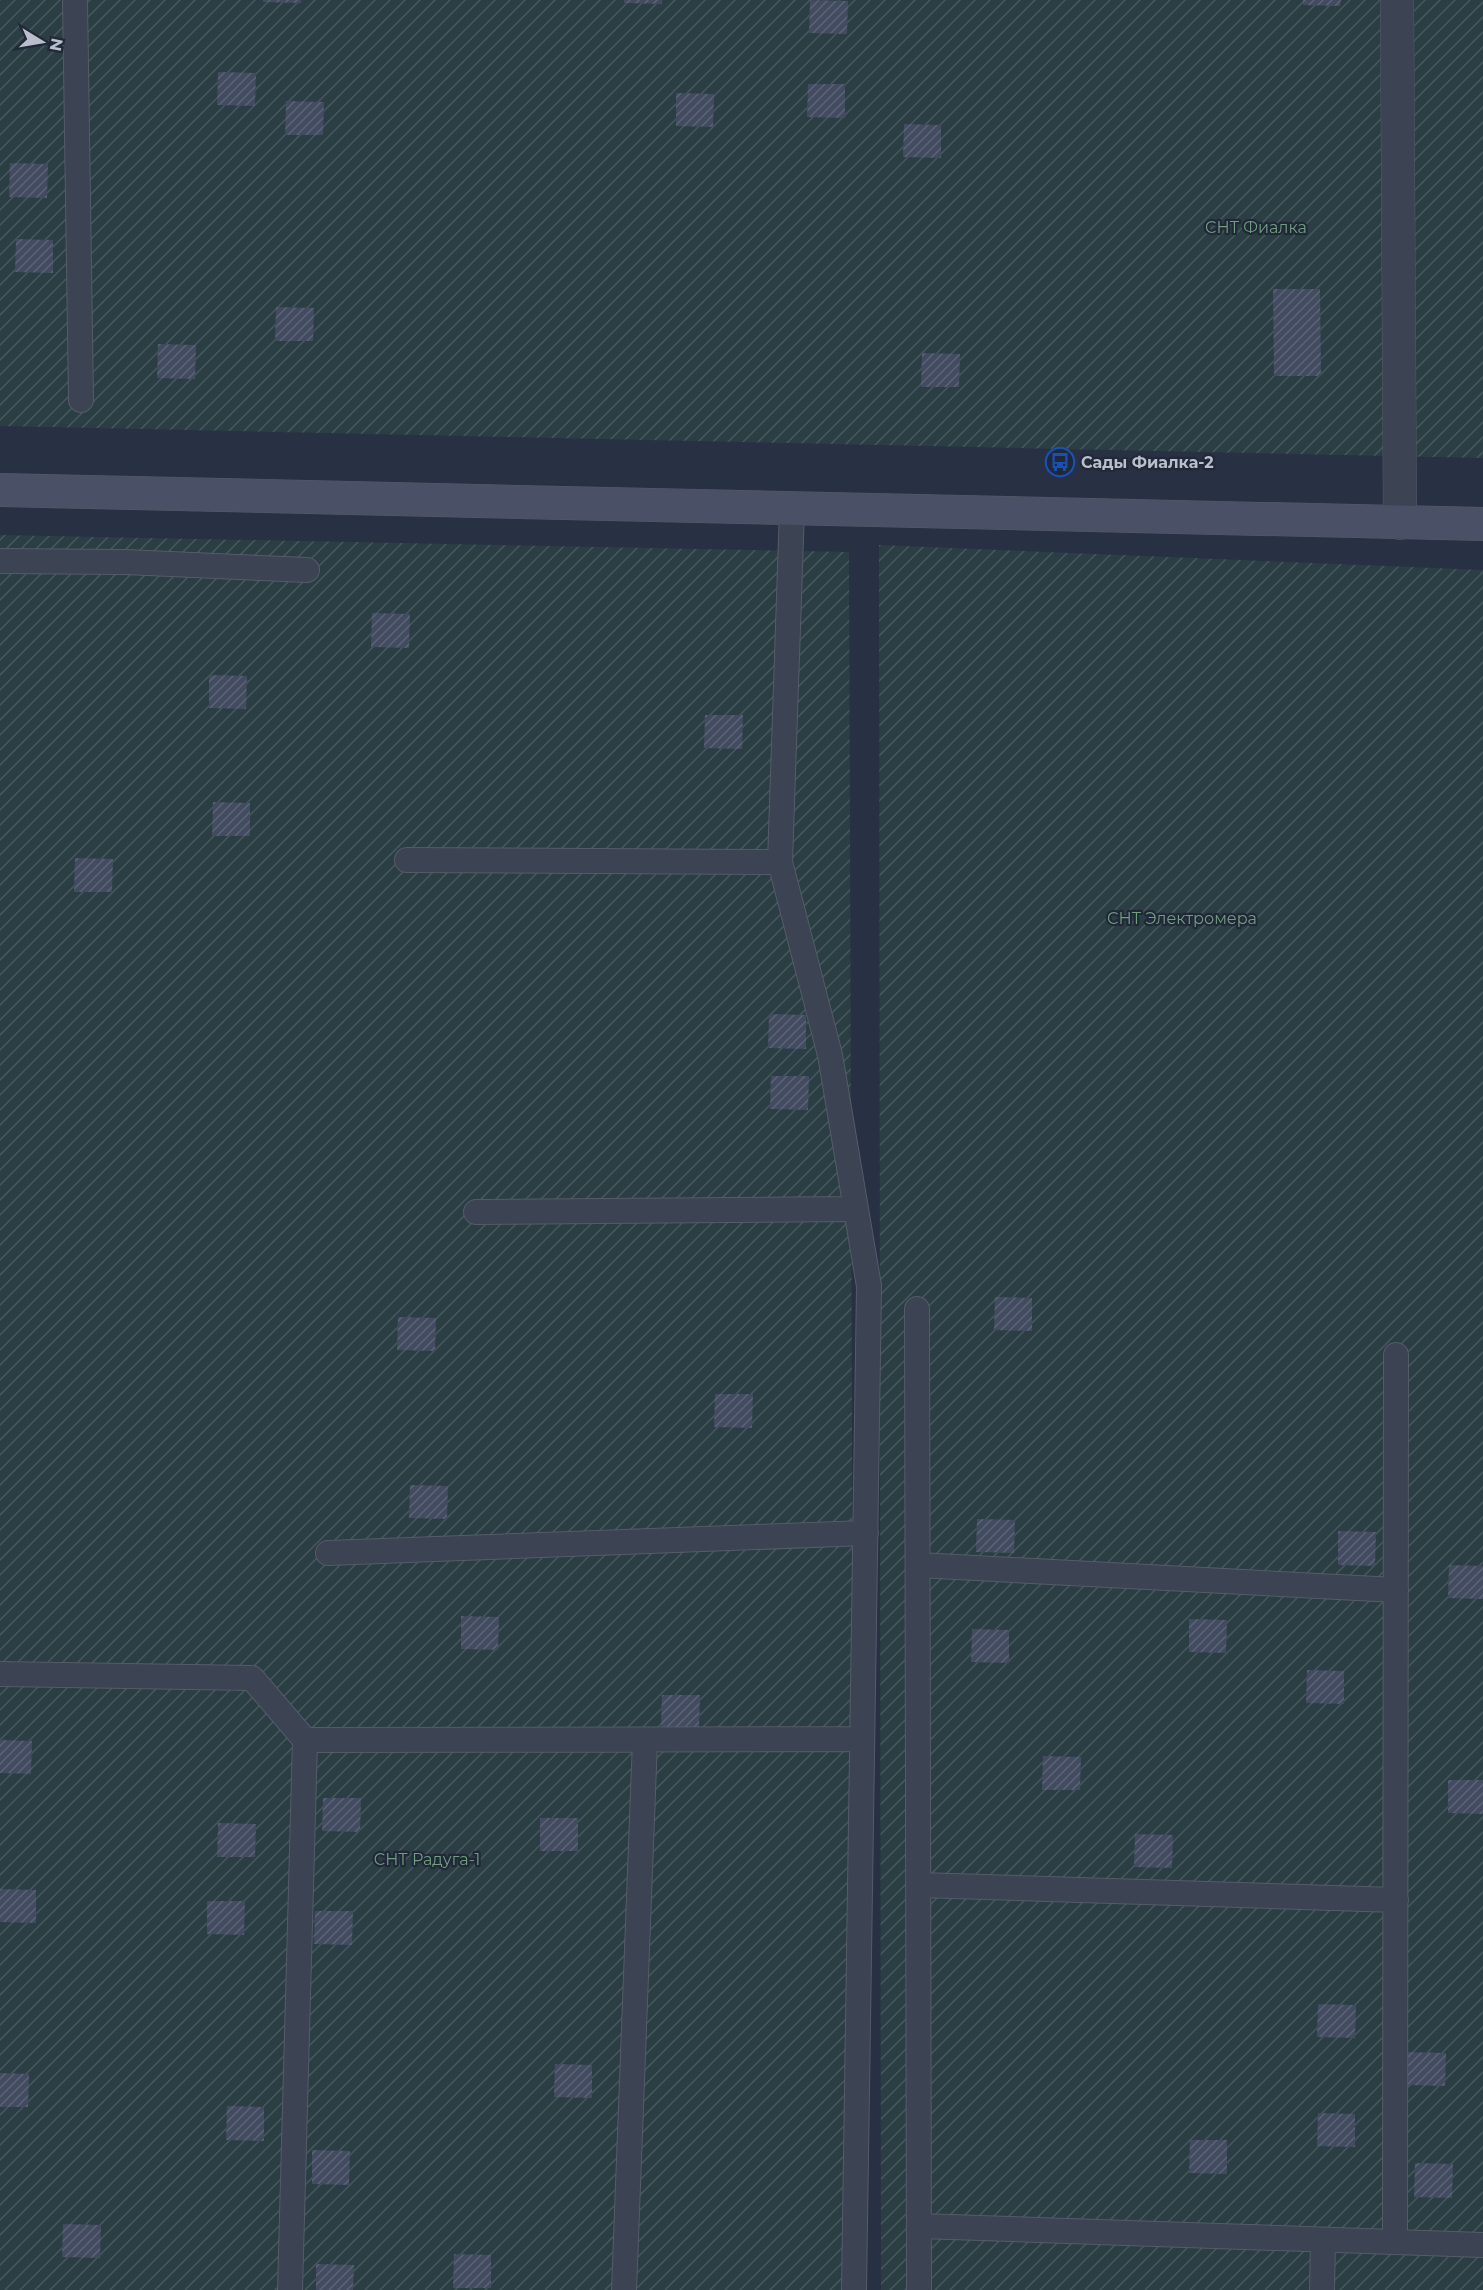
<svg xmlns="http://www.w3.org/2000/svg" width="1483" height="2290" font-family="Montserrat,sans-serif">
	<style>
		.garden { fill: url(#garden-furrows) }
		.building { fill: url(#building-hatch) }
		.lines { fill: none; stroke-linecap: round; stroke-linejoin: round }
		.lane-casing { stroke: #555b6a; stroke-width: 26 }
		.street-casing { stroke: #555b6a; stroke-width: 34 }
		.secondary-casing { stroke: #555b6a; stroke-width: 34 }
		.lane { stroke: #3c4353; stroke-width: 24 }
		.street { stroke: #3c4353; stroke-width: 33 }
		.secondary { stroke: #4a5166; stroke-width: 33 }
		.labels { text-anchor: middle; dominant-baseline: central; stroke-width: 4.5; stroke-linejoin: round; paint-order: stroke }
		.park-label { font-size: 16px; fill: #719d80; stroke: #212838 }
		.poi-label { font-size: 16px; font-weight: bold; fill: #babfcc; stroke: #212838; text-anchor: start }
	</style>
	<defs>
		<pattern id="garden-furrows" width="10" height="10" patternUnits="userSpaceOnUse" patternTransform="scale(1.5)"><rect width="10" height="10" fill="#2a3e44"/><path d="M-1 1l2-2M0 10L10 0M9 11l2-2" fill="none" stroke="#47585e"/></pattern>
		<pattern id="building-hatch" width="6" height="6" patternUnits="userSpaceOnUse" patternTransform="scale(1.5)"><rect width="6" height="6" fill="#424b60"/><path d="M-1 1l2-2M0 6l6-6M5 7l2-2" fill="none" stroke="#5b6376"/></pattern>
	</defs>
	<rect width="100%" height="100%" fill="#283043"/>
	<path class="garden" d="M0,0H1483V458L0,426Z
		M0,535L849,552L855,2290H0Z
		M879,545L1483,570V2290H881Z"/>
	<path class="building" d="M263,0H301V3L263,2Z
		M624,0H662V4L624,3Z
		M810,0L848,1L847,34L809,33Z
		M1303,0H1341L1340,6L1303,5Z
		M218,72L256,73L255,106L217,105Z
		M808,84H845V118L807,117Z
		M676,93L714,94L713,127L676,126Z
		M286,101L324,102L323,135H285Z
		M904,124L941,125V158L903,157Z
		M10,163L48,164L47,198L9,197Z
		M16,239L53,240V273L15,272Z
		M1273,289H1320L1321,376H1274Z
		M276,307L314,308L313,341H275Z
		M158,344L196,345L195,379L157,378Z
		M922,353L960,354L959,387H921Z
		M372,613L410,614L409,648L371,647Z
		M209,675L247,676L246,709L209,708Z
		M705,715H743L742,749L704,748Z
		M213,802L250,803V836H212Z
		M75,858L113,859L112,892H74Z
		M769,1014L806,1015V1049L768,1048Z
		M771,1076H809L808,1110L770,1109Z
		M995,1297L1032,1298V1331L994,1330Z
		M398,1317L436,1318L435,1351L397,1350Z
		M715,1394H753L752,1428L714,1427Z
		M410,1485L448,1486L447,1519L409,1518Z
		M977,1519L1015,1520L1014,1553L976,1552Z
		M1338,1531L1376,1532L1375,1566L1338,1565Z
		M1449,1565L1483,1566V1599L1448,1598Z
		M461,1616L499,1617L498,1650L461,1649Z
		M1189,1619L1227,1620L1226,1653L1189,1652Z
		M972,1629L1009,1630V1663L971,1662Z
		M1307,1670L1344,1671V1704L1306,1703Z
		M662,1695H700L699,1729L661,1728Z
		M0,1740L32,1741L31,1774L0,1773Z
		M1043,1756L1081,1757L1080,1790H1042Z
		M1448,1780H1483V1814L1448,1813Z
		M323,1798H361L360,1832L322,1831Z
		M540,1818H578V1851H540Z
		M218,1823L256,1824L255,1857H217Z
		M1135,1834L1173,1835L1172,1868L1134,1867Z
		M0,1889L36,1890V1923L0,1922Z
		M207,1901H245L244,1935L207,1934Z
		M315,1911H353L352,1945L314,1944Z
		M1318,2004L1356,2005L1355,2038L1317,2037Z
		M1408,2052L1446,2053L1445,2086L1407,2085Z
		M555,2064L592,2065V2098L554,2097Z
		M0,2073L29,2074L28,2107H0Z
		M227,2106L264,2107V2141L226,2140Z
		M1318,2113L1355,2114V2147L1317,2146Z
		M1190,2140H1227V2174L1189,2173Z
		M312,2150L350,2151L349,2185L312,2184Z
		M1415,2163L1453,2164L1452,2198L1414,2197Z
		M63,2224L101,2225L100,2258L62,2257Z
		M454,2254L491,2255V2288H453Z
		M316,2264L354,2265L353,2290H316Z"/>
	<g class="lines">
		<g class="lane-casing">
			<path id="lane" d="M75,0L81,400
				M792,509L780,862L830,1055L869,1286L854,2290
				M0,561L125,562L307,570
				M407,860L780,862
				M476,1212L855,1209
				M917,1309L919,2290
				M328,1553L866,1533
				M918,1565L1396,1590
				M0,1674L252,1678L305,1740L862,1739
				M919,1885L1396,1900
				M920,2226L1483,2245
				M1395,2242L1396,1355
				M290,2290L305,1740
				M624,2290L645,1740
				M1322,2290L1323,2240"/>
		</g>
		<g class="street-casing">
			<path id="street" d="M1397,0L1400,523"/>
		</g>
		<g class="secondary-casing">
			<path id="secondary" d="M0,490L1483,524"/>
		</g>
		<use href="#lane" class="lane"/>
		<use href="#street" class="street"/>
		<use href="#secondary" class="secondary"/>
	</g>
	<defs>
		<g id="bus-ring" transform="scale(1.5)"><circle r="9.5" fill="#212838" stroke="#1a4fb4" stroke-width="1.5"/><path d="M-5-6H5V4H4V6H2V4H-2V6H-4V4H-5ZM-3.5-4V0h7V-4ZM-3.5 1.2v1.5H-2V1.2ZM2 1.2v1.5H3.5V1.2Z" fill="#1a4fb4"/></g>
	</defs>
	<g fill-rule="evenodd">
		<use href="#bus-ring" x="1060" y="462"/>
	</g>
	<g class="labels">
		<g class="park-label">
			<text x="1256" y="227">СНТ Фиалка</text>
			<text x="1182" y="918">СНТ Электромера</text>
			<text x="427" y="1859">СНТ Радуга-1</text>
		</g>
		<g class="poi-label">
			<text x="1081" y="462">Сады Фиалка-2</text>
		</g>
	</g>
	<g transform="translate(42 42) rotate(101)" stroke="#212838" stroke-width="4.5" paint-order="stroke">
	<path d="M0-4.5L10 22L0 15L-10 22Z" fill="#babfcc"/>
	<text y="-9" font-size="16" font-weight="bold" text-anchor="middle" fill="#babfcc">N</text>
	</g>
</svg>
